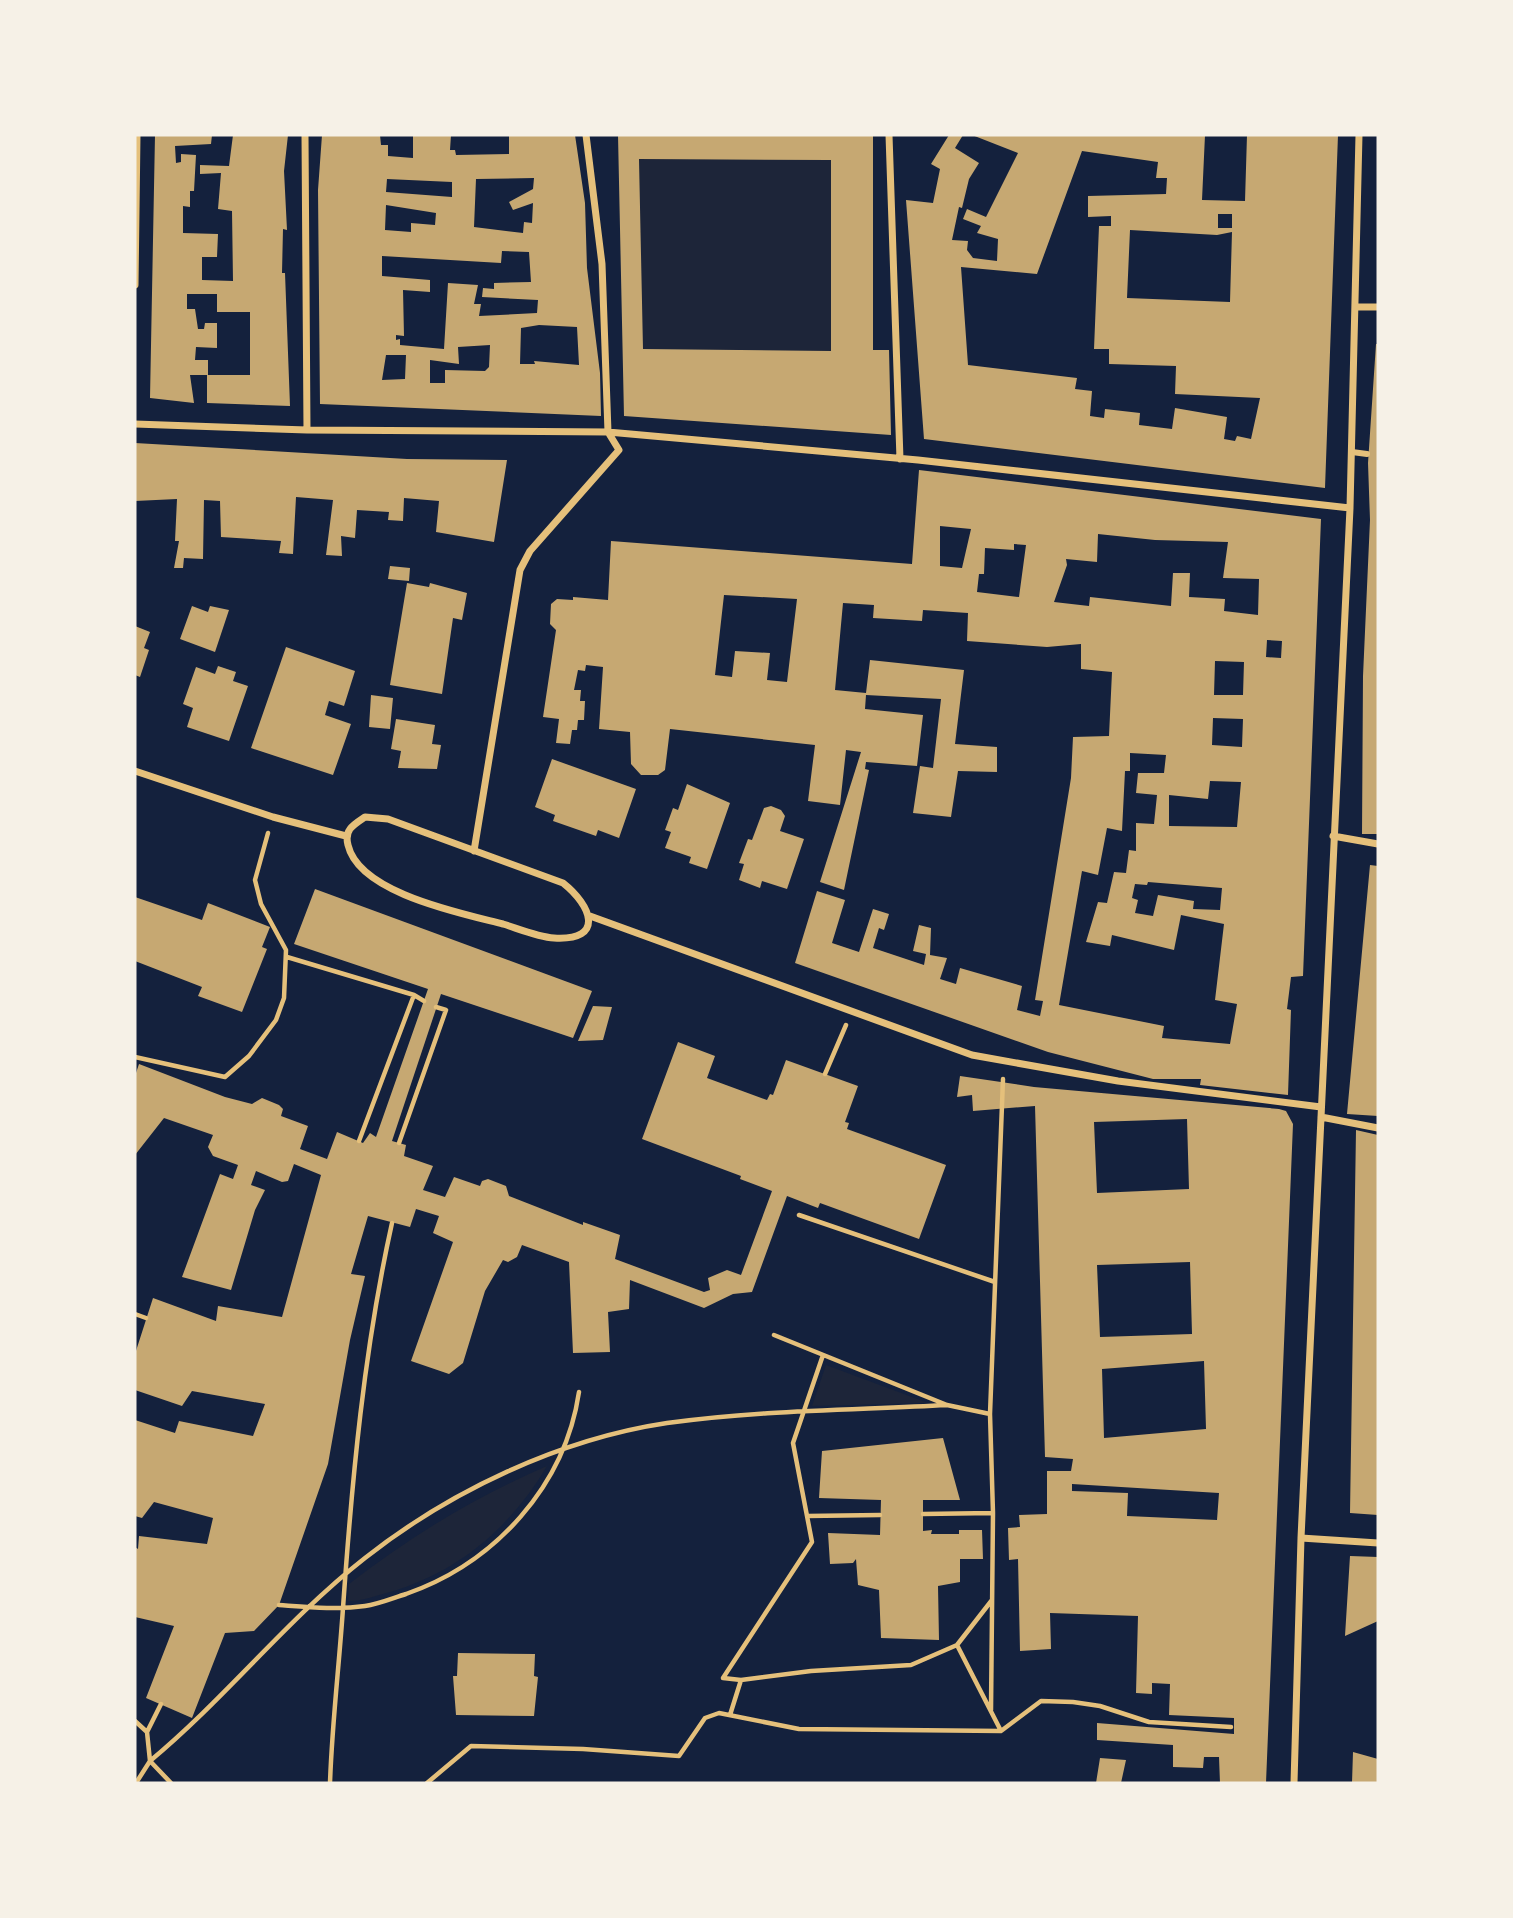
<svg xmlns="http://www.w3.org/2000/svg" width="1513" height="1918" font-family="'Titillium Web',sans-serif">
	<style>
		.green { fill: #1d2539 }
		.building { fill: #c6a872; fill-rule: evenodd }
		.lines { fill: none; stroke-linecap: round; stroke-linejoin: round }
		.path { stroke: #e5c07b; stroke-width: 4.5 }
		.pedestrian { stroke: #e5c07b; stroke-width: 6 }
		.minor { stroke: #e5c07b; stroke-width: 7 }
	</style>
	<rect width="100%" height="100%" fill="#14213d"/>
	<path class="green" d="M639,159L831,160V351L643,349Z
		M826,1365L928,1403L812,1406Z
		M547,1466C511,1527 459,1572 390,1592C375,1596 363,1601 348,1601L349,1584C411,1536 475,1497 547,1466Z"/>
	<path class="building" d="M155,135H212L211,144L175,146L176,163L181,162V154L196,155L194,191H190V207L183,206V233L218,234L217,257H202V280L233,281L232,211L218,209L221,173L200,174V165L229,166L233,135H288L284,171L287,230L283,229L282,273H285L290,406L207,403V375H190L194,403L150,398ZM187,294H217V312H250V375H208V360H195L196,347L217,348V323H205L204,329H198L195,309H187Z
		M322,135H380L381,145H388V156L413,158V135H451L450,150H455L456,155L509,154V135H575L585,203L587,268L600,373L601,416L320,404L318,190ZM534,178L533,189L509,202L513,210L533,203L532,223L524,222L523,233L474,227L476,179ZM387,179L452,182V197L386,192ZM386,205L436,213L435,225L411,223V232L385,230ZM502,251L529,252L531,282L494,283V289L483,288L482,297L538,300L537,313L479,316L481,304H474L478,285L448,283L444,349L400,345V339L396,340V335L404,336L403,290L430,292V280L382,276V256L501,263ZM539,325L577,327L579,365L534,361L535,364H520L521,328ZM490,345L489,367L485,371L445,370V383H430V360L459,364L458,347ZM386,355H406L405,379L382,380Z
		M618,135H873V350H889L891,435L624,416ZM639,159L831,160V351L643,349Z
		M949,135H963L955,148L979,163L969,179L962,208L959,207L952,240L968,241L967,250L973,258L997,261L998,239L977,233L981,226L963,219L967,209L986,217L1018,153L972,135H1205L1202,200L1245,201L1247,135H1338L1325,488L924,439L906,200L933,203L940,169L931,164ZM1082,151L1158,162L1156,178H1167L1166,194L1088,196V217L1111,216V226H1099L1094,349H1109V364L1176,366L1175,394L1260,398L1251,439L1237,436L1235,441L1224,439L1227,417L1175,408L1172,429L1139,425L1140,413L1105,409L1104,418L1090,416L1092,391L1075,389L1077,378L968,365L961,267L1037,274ZM1218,214H1232V228H1218ZM1130,230L1217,235L1232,232L1230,302L1127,298Z
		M1376,344H1378V834H1362L1363,676L1370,520L1368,463Z
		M135,443L407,459L507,460L494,542L436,532L439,501L404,498L403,521L388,520L389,512L357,510L355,538L341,536L342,556L326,555L333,500L296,497L293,554L279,553L281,541L221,537L220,501L204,500L203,559L184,558L183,568H174L179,541H175L177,499L135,501Z
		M919,470L1321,519L1303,976L1291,977L1287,1009L1291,1010L1288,1095L1200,1085L1201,1079H1153L1048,1052L795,963L817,891L845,900L832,943L859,952L873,909L889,914L884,930L879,928L873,948L924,965L926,954L913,951L919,925L931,928L930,955L947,958L940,979L956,984L960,968L1022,986L1017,1010L1040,1016L1043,1001L1035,1000L1071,778L1073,737L1109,736L1112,672L1081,669V644L1047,647L967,641L968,613L923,610L922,621L873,618L874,605L843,603L835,690L866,693L870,660L964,670L955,744L997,747V772L958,771L951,817L913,813L920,766L933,768L941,699L866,695L865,709L923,715L917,766L866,762L865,769L869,770L844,890L820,882L861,752L846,750L840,805L808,801L815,745L670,729L665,770L658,775H641L631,764L630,732L599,729L603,667L586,665L585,671L578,670L574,690H581L580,701H585L584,720H578L577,730H572L570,744L556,743L559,719L543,717L556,630L550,624L551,604L557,599L573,600V597L608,600L611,541L912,564ZM940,526L971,529L962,568L940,566ZM1098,534L1155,540L1228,542L1223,578L1259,579L1258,615L1224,611L1225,599L1189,597L1190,573H1173L1171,606L1090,597L1089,606L1054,602L1067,565L1066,559L1097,562ZM1014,544L1026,545L1019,597L977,592L979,574H984L985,548L1014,550ZM724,595L797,599L787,682L767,680L770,653L735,651L732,677L715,675ZM1267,640L1282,641L1281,658L1266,657ZM1215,661L1244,662L1243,695H1214ZM1213,718L1243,719L1242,747L1212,745ZM1130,753L1166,755L1164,773H1138L1136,793L1157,795L1154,824L1136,823V851L1129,850L1126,873L1114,872L1107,903L1098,902L1086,942L1110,946L1112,935L1174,950L1181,915L1224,924L1215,1000L1237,1004L1230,1044L1162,1038L1164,1026L1059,1005L1082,871L1098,875L1107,828L1122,831L1125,771H1130ZM1210,781L1241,782L1237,827L1169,826V795L1208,799ZM1148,882L1222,888L1220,910L1193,909L1194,901L1158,895L1153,916L1135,913L1138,900L1132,898L1135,884L1147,885Z
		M390,566L410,568L409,581L388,579Z
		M407,583L429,587L430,583L467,593L462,620L453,618L442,694L390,685Z
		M192,606L208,612L210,606L229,610L215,652L180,639Z
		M135,626L150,632L144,648L149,650L140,677L135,675Z
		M286,647L355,671L344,706L329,701L325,715L351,724L333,775L251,748Z
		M218,666L236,672L233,681L248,686L229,741L187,727L193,708L183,704L196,667L215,674Z
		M371,695L393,698L390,729L369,727Z
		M396,719L435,725L432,744L441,745L437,769L398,768L401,751L391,749Z
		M552,759L636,789L619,838L598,830L596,836L553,821L555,815L535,807Z
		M687,784L730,803L707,869L689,863L691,857L665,848L671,832L665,830L673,808L678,810Z
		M771,806L781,810L785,816L780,831L804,839L787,889L762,881L760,888L739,880L744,864L739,863L748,839L752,840L764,808Z
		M1370,865L1378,866V1116L1347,1114Z
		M315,889L592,991L573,1038L441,994L392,1141L406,1145L404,1156L433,1166L423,1190L445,1197L454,1177L480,1186L482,1181L488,1179L506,1186L509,1196L583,1225V1222L620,1235L615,1259L704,1292L710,1290L708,1278L727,1270L741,1275L772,1191L740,1179L741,1176L642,1139L678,1042L715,1056L707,1078L767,1100L770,1094L773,1095L786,1060L858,1086L845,1122L849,1123L847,1129L946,1165L919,1239L820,1203L818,1208L787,1196L752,1292L733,1294L704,1308L630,1280L629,1309L608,1312L610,1352L573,1353L569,1262L522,1245L517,1257L508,1262L503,1260L485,1291L463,1363L449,1374L411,1361L453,1242L433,1233L439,1216L416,1209L410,1227L368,1216L351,1274L365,1276L350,1340L328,1464L279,1605L254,1631L225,1633L192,1718L146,1698L174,1626L135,1617V1547L138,1549L139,1536L207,1544L213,1518L154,1502L142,1518L135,1516V1420L175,1433L179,1421L253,1436L265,1404L192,1391L182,1406L135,1390V1354L153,1298L216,1321L218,1306L282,1317L321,1175L294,1164L288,1181L282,1182L256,1171L251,1185L265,1190L255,1210L231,1290L182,1277L220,1174L233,1179L238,1165L213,1156L208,1147L213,1135L164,1118L135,1155V1076L139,1064L225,1097L252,1104L262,1098L279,1105L283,1109L281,1116L308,1126L300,1149L327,1159L337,1132L363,1143L370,1133L376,1137L428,989L294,944Z
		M135,897L202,920L208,903L270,927L262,947L267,949L242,1012L198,996L202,987L135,961Z
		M593,1006L612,1007L603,1040L578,1041Z
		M960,1076L1034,1087L1279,1109L1286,1111L1293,1124L1266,1783H1220L1219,1757H1204L1203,1768L1173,1767V1745L1097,1740V1723L1234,1734V1718L1169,1715L1170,1684L1152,1683V1694L1136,1693L1138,1616L1050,1613L1051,1649L1020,1651L1018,1559L1009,1560L1008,1528L1020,1527L1019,1515L1047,1514V1471H1071L1073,1459L1045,1457L1035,1106L973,1111L972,1095L957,1097ZM1187,1119L1189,1189L1097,1193L1094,1122ZM1190,1262L1192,1334L1100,1337L1097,1265ZM1204,1361L1206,1429L1104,1438L1102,1369ZM1072,1484L1219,1493L1217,1520L1127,1516L1128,1493L1072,1491Z
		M1356,1130L1378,1135V1515L1350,1513Z
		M943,1438L960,1500H923V1531L932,1530L931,1534H959V1530H982L983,1559H960V1582L938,1586L939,1640L881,1638L879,1590L858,1585L856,1559L853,1563L830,1564L828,1533L880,1535L881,1500L819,1498L822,1451Z
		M1350,1556L1378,1557V1621L1345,1636Z
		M458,1653L535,1654L534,1676L538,1677L534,1716L456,1715L453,1676H457Z
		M1353,1752L1378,1759V1783H1352Z
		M1100,1758L1126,1760L1121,1783H1096Z"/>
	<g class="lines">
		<path class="path" d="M287,957L414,995L424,1001
			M135,1057L225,1077L249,1056L276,1020L284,998L286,950L261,904L255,880L268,833
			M825,1074L846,1025
			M359,1141L414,995
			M399,1143L446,1010L436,1007
			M799,1215L995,1282
			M135,1314L146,1318
			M774,1335L947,1405L990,1414L1003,1079
			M923,1514L993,1513L990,1414
			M807,1516L880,1515
			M279,1605C307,1607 337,1610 365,1606C379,1604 393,1598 406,1594C495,1563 565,1486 579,1392
			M957,1645L1001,1731
			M741,1680L723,1678L812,1542L793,1443L823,1355
			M991,1710L993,1513
			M730,1715L741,1680L811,1671L911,1665L957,1645L992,1600
			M135,1721L147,1732
			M136,1783L150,1761L147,1732L161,1704
			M171,1783L150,1761C226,1698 287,1619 365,1558C450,1491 560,1439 667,1423C759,1410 854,1410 947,1405
			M330,1783C332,1724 339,1667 343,1608C352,1479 364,1349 392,1223
			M427,1783L471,1746L583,1749L679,1756L705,1718L719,1713L799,1729L1001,1731L1041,1701L1073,1702L1100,1706L1149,1722L1231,1727"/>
		<path class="pedestrian" d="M1352,452L1367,454"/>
		<path class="minor" d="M305,135L307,430
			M889,135L900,459
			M135,285L137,135
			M1356,307H1378
			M135,424L307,430L608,432L918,460L1350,508
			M135,771L273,817L346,836
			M365,817L388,819L563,883C591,905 606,941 554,938C538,937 519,929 503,924C460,913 359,893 348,845C344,830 353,825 365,817Z
			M1333,836L1378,844
			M474,851L520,570L530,551L619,450L608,432L602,264L586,135
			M590,916L972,1055L1118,1081L1321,1107
			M1321,1117L1378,1128
			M1301,1538L1378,1543
			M1294,1783L1301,1538L1350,508L1359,135"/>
	</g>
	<rect width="1513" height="1918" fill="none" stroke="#f6f1e7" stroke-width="273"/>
</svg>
